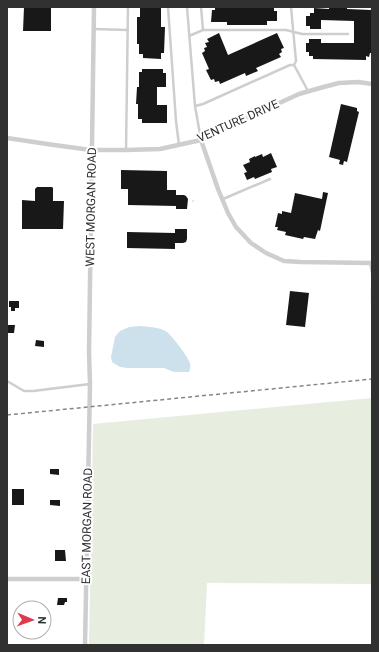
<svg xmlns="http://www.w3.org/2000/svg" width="379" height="652" font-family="Roboto,sans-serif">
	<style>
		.green { fill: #e7eddf }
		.water { fill: #cce1ec }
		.building { fill: #181818 }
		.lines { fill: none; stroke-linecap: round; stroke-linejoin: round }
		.path { stroke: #cecece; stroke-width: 1; stroke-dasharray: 2 2; stroke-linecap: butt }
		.lane { stroke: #cecece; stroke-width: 2.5 }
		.street { stroke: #cecece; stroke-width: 4.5 }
		.rail { stroke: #868686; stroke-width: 1.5; stroke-dasharray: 4 3; stroke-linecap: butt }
		.labels { text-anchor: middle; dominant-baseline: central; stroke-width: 4; stroke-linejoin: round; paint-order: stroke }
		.street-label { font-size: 12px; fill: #313131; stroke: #fff }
	</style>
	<rect width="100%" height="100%" fill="#fff"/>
	<path class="green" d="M372,398V584L207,583L204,645H89L93,424Z"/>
	<path class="water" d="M140,326C149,327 160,327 167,332C173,337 188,357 190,363C191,366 190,369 189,372H174L164,368H127L120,367L112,362L111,357L115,337L120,331L129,327Z"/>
	<path class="building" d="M24,7H51V31H23Z
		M140,7H161V27H165L164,53H161V59L143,58V54H139V44H137V17H140Z
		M215,7H274V11H277V21H267V25H227V22H211L212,10H215Z
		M329,7H347V9L371,10V13H372V53H370L369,57L366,56V60L313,59V56H309V52H306V43H309V39H321V43H354V21L321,20V29H310V26H306V16H310V13H314V8L329,9Z
		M219,33L228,55L277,33L284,48L281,49L282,52L279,54L281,57L256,68L258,71L246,76L245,73L220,84L219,81L215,82L214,79L211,80L206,70L209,69L202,53L205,51L204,48L207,47L205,43L209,42L207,39Z
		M142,69H163V73H166V87H157V105H167V123H142V119H138V104H136L137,87H139V72H142Z
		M341,104L357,108V111L359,112L347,162L344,161L343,165L339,164L340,160L329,157Z
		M271,153L277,167L271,169L272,172L255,179L254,177L247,180L244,173L247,172L243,165L250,162L249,159L255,156V157L262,154L263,157Z
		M121,170L167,171V190H176V195H184L186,196L188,199L187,209H176V206L128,205V189H121Z
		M37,187H52L53,188V201H64L63,229H22V200L35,201V189Z
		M323,192L328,193L320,231L318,230L315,239L304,237L303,239L285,235L286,232L277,230L278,227H275L278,213L282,214V211L291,213L295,193L322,199Z
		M175,229H187V239L186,242L183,243H175V249L127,248V232L175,233Z
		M290,291L309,293L305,327L286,325Z
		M9,301H19V308H15V311H11V307H9Z
		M8,325H15L14,333H8Z
		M36,340L44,341V347L35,346Z
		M50,469H59V475L50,474Z
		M12,489H24V505H12Z
		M50,500H60V506L50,505Z
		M55,550H65L66,561H55Z
		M58,598H67V602H65L64,605H57Z"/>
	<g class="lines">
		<path class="path" d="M192,201H194"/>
		<path class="lane" d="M168,7L176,121L179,145
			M187,7L195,106L201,140
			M291,7L296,61L294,65L308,91
			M94,29L127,30
			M203,30H286L302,34H348
			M189,36L203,30L201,7
			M195,106L203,104L290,65H294
			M126,150L128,7
			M223,199L270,179
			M370,263L372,273
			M372,288V302
			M7,381L24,391H33L90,384"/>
		<path class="street" d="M7,138L54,145L91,150H126L160,149L201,140L262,111L299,94L320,88L339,83L358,82L372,84
			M201,140L218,189L228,213L236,227L251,243L266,253L284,261L301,262L372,263
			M7,579H85
			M85,645L90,384L89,352L94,7"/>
		<path class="rail" d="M7,415L372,379"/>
	</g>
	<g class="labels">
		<g class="street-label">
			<text transform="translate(238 121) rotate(-24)">VENTURE DRIVE</text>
			<text transform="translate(91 207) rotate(-89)">WEST MORGAN ROAD</text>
			<text transform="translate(87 526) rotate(-89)">EAST MORGAN ROAD</text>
		</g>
	</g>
	<rect width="379" height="652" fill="none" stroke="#313131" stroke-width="16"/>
	<g transform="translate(32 620) rotate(92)"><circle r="19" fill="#ffffff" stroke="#adadad"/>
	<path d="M0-3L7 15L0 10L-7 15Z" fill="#e1394c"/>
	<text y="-6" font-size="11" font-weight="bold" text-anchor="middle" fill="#313131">N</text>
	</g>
</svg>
